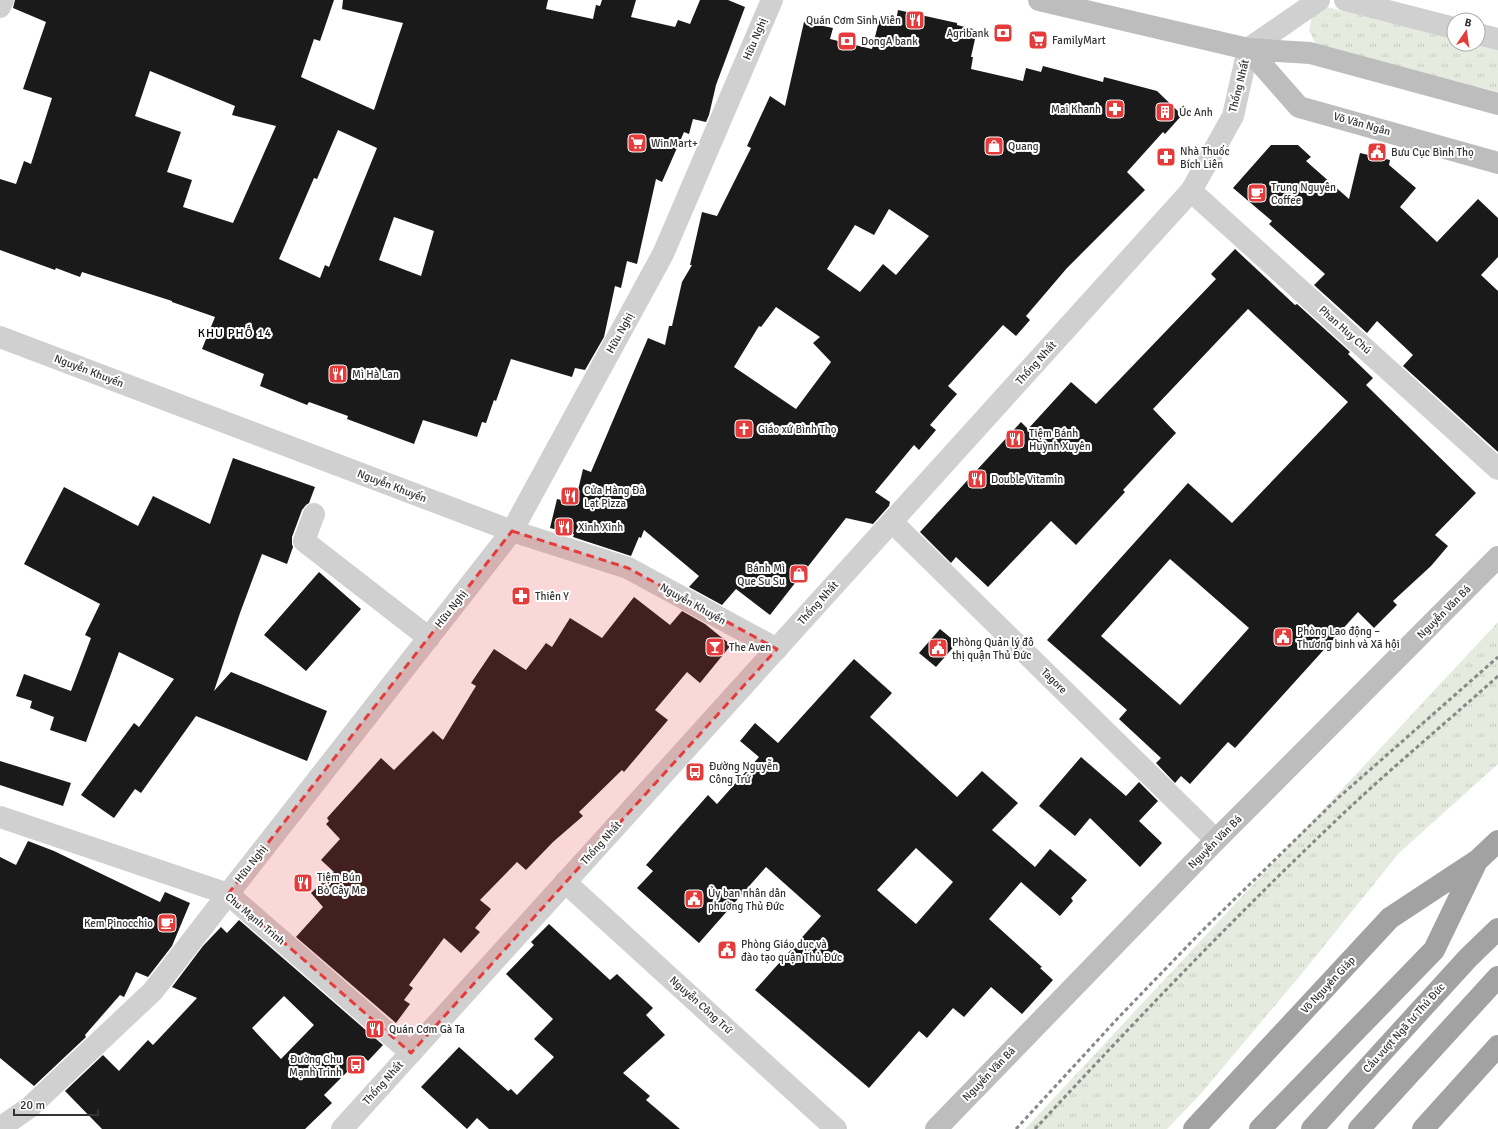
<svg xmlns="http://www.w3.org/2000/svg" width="1498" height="1129" font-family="Signika,sans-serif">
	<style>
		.grass { fill: url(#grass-tufts) }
		.building { fill: #1a1a1a; fill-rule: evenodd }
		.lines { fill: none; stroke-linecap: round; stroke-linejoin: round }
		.minor { stroke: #d0d0d0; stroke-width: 22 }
		.tertiary { stroke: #d0d0d0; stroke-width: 22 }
		.secondary { stroke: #bdbdbd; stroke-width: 22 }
		.trunk { stroke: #a2a2a2; stroke-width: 22 }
		.rail { stroke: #888; stroke-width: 3; stroke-dasharray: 4 3; stroke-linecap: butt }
		.marked { fill: #e53b3a; fill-opacity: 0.2; stroke: #e53b3a; stroke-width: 3; stroke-dasharray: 8 5; stroke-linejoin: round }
		.labels { text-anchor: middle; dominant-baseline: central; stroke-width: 4; stroke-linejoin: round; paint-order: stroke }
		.poi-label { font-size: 11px; fill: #333; stroke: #fff; text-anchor: start }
		.street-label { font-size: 11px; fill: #333; stroke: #fff }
		.neighbourhood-label { font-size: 12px; letter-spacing: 1px; fill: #000; stroke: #fff }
	</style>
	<defs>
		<pattern id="grass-tufts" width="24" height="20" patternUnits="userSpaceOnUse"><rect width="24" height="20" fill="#e5ecdf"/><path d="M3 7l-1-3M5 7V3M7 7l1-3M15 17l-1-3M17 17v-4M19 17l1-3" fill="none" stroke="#c5cbc0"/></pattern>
	</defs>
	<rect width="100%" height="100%" fill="#fff"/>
	<path class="grass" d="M1327,7L1454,39V44H1473L1498,50V92L1316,45L1309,30L1312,16Z
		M1498,622V764L1399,853L1299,977L1198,1097L1167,1129H1025Z"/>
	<path class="building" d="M15,0H334L320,41L314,39L301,77L374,110L403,23L342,9L343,0H548L546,9L593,19L596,5L600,6L602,0H636L631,17L675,27L678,20L690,24L700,0H728L745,7L716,85L709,115L706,122L693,119L689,134L684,132L662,182L656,179L637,264L627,261L621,288L615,286L604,337L585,370L575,368L572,377L511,359L496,401L494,400L486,423L482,422L477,437L423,420L414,444L347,419L348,416L309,402L307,405L260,386L264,374L202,349L215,317L172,302V301L82,272L80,277L56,268L55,270L0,250V179L16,184L24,161L31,164L52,98L23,89L46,22L13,8ZM150,71L235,106L232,115L276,126L233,223L183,207L192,180L167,172L181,132L135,116ZM338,130L377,148L329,267L325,265L320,278L279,259L314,178L317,179ZM394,217L434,231L421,276L379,260Z
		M898,10L957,23V25L977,30L971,57H973L971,69L1023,81L1026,68L1041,72L1043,66L1103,82L1104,77L1157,91L1182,115L1165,134L1163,132L1127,172L1145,190L1067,268L1026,316L1030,320L1016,336L1003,325L948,386L957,394L930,425L936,430L919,450L914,445L875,492L890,502L889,506L873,524L846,518L770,615L736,589L722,605L689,587L699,576L644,530L641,538L639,537L631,556L573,537L574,534L550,528L557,499L575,503L583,469L591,472L648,338L665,345L669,326H672L682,282L692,265H690L702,212L717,216L751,148L747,146L770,96L785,106L804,22L833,28L830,39L872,49L880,17L896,21ZM889,209L929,236L896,275L883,264L860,292L827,269L855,225L874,235ZM776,307L820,337L813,343L831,362L796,409L734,367L759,326L761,327Z
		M1271,145H1298L1311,157L1306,161L1349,199L1360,153L1390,160L1389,165L1416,188L1400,207L1437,242L1478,199L1498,218V257L1481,275L1498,291V452L1403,366L1413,355L1377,321L1367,333L1314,285L1325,274L1269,224L1272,221L1233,188Z
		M1235,249L1295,305L1297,304L1350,352L1348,354L1373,378L1366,385L1476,493L1435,535L1448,546L1431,566L1393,601L1397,605L1374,628L1358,612L1235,748L1228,742L1190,784L1181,776L1175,783L1156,763L1161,758L1119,719L1127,710L1047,640L1188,483L1232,523L1348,402L1248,309L1153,409L1176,433L1123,490L1125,492L1076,545L1051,521L988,587L956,557L951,563L920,532L1021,422L1028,429L1071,382L1096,404L1216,279L1211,274ZM1170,559L1249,628L1180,705L1101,636Z
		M233,458L315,487L309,503L306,505L302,510L292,537V544L293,547L287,564L262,554L240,613L214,691L231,672L327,711L307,761L196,716L141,793L135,789L114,818L81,795L134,723L139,727L174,679L119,652L86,742L50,730L54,717L30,708L32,701L16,696L24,674L71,691L91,638L85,635L100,604L24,564L64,487L138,526L153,496L210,524Z
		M319,572L361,609L306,671L264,635Z
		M634,597L670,625L682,611L705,624L731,645L700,683L687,672L655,710L668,720L624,772L622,770L579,812L583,816L553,842L526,870L517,862L480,900L491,909L475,928L480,932L461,953L444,938L409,985L413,988L404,1000L410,1004L396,1023L296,937L323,907L311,893L334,872L321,860L340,839L326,824L329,821L327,818L381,758L394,770L433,731L443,740L476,686L471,683L494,649L526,670L546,643L552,647L570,618L602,638Z
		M940,629L957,643L936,667L919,653Z
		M854,659L892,693L870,717L957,797L982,771L1018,803L992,830L1035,867L1050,849L1087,880L1071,898L1073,901L1060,916L1021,882L989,919L1042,967L1040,968L1053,980L1022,1014L991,987L964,1017L953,1008L927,1038L919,1031L869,1088L755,990L821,916L766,867L699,943L637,888L653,871L646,865L708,795L717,804L759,757L740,741L755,723L778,743ZM916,848L953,882L916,924L877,890Z
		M1081,757L1126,796L1139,782L1158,801L1139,821L1162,843L1140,867L1090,818L1075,836L1039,806Z
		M0,761L71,783L63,806L0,785Z
		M28,841L54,851L160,902L165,892L190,903L172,946L148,977L136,972L124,997L120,995L85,1035L86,1037L34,1086L0,1058V857L16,865Z
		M239,920L383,1045L368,1061L363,1056L324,1095L332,1103L305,1129H102L65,1091L103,1055L119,1071L148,1040L153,1045L197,998L172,987L203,946L221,927L227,933ZM284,996L314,1025L281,1059L252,1028Z
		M549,924L610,980L617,974L653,1008L646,1015L665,1035L623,1073L650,1096L646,1100L680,1129H489L477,1118L467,1129L421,1087L459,1047L508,1091L511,1089L517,1095L554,1057L534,1039L553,1019L506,974L534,945L531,942Z"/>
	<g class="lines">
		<path class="minor" d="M1345,0L1454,28
			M0,7L3,0
			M1478,34L1498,39
			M1248,49L1319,0
			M1191,191L1498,469
			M0,337L512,531L628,568L777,649
			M314,514L304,541L429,638
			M892,522L1216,840
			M0,817L228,894L411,1053
			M565,882L836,1129
			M0,1128L30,1107L153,991L228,894L512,531L663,254L772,0"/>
		<path class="tertiary" d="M342,1129L1191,191L1233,116L1248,49"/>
		<path class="secondary" d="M1039,0L1248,49L1310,53L1498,104
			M1248,49L1299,107L1498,163
			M936,1129L1216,840L1498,557"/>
		<path class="trunk" d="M1194,1129L1390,918L1478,860L1498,841
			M1260,1129L1434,950L1477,861
			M1312,1129L1468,958L1498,929
			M1359,1129L1498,977
			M1423,1129L1498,1046"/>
		<path class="rail" d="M1016,1129L1119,1017L1201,932L1338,798L1498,657
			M1035,1129C1136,1020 1239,912 1347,810C1396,764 1448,721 1498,676"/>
	</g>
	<path class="marked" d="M512,531L628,568L777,649L411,1053L228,894Z"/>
	<defs>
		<g id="restaurant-square" transform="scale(1)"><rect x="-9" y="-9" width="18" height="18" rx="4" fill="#e53b3a" stroke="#fff"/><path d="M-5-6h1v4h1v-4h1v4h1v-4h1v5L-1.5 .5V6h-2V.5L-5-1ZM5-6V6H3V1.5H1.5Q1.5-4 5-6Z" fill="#fff"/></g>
		<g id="bank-square" transform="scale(1)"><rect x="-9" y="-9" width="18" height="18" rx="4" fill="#e53b3a" stroke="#fff"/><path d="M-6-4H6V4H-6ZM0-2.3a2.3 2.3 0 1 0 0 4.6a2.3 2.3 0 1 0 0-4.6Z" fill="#fff"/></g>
		<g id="supermarket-square" transform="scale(1)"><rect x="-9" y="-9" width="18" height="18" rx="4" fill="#e53b3a" stroke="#fff"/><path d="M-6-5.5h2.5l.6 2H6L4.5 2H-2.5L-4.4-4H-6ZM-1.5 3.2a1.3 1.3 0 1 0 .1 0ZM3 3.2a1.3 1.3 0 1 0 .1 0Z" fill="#fff"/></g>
		<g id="pharmacy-square" transform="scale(1)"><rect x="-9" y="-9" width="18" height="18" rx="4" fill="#e53b3a" stroke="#fff"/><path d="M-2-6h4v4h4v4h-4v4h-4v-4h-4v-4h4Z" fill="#fff"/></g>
		<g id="building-square" transform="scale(1)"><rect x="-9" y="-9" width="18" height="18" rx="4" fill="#e53b3a" stroke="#fff"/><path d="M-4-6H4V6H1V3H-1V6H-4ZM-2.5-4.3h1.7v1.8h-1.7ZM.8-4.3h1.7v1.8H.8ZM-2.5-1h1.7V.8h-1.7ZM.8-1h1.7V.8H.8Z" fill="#fff"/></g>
		<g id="shop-square" transform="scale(1)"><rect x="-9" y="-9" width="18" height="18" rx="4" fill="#e53b3a" stroke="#fff"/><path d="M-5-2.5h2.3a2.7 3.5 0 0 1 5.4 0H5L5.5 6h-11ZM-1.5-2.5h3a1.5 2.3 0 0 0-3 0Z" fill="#fff"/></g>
		<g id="civic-square" transform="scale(1)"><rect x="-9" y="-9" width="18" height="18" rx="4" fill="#e53b3a" stroke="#fff"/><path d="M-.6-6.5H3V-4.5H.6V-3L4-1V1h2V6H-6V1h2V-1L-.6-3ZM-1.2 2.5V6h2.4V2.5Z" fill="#fff"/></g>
		<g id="cafe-square" transform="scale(1)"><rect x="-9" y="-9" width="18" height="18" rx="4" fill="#e53b3a" stroke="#fff"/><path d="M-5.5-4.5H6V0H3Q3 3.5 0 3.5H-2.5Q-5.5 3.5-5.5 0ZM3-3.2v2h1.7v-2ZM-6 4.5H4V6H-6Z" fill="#fff"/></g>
		<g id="church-square" transform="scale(1)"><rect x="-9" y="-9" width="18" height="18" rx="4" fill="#e53b3a" stroke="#fff"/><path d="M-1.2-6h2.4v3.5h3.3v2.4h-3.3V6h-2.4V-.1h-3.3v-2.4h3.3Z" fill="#fff"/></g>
		<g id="bar-square" transform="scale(1)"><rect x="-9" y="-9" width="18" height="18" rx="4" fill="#e53b3a" stroke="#fff"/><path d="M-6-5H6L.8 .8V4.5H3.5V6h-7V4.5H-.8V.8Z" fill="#fff"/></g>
		<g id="bus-square" transform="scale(1)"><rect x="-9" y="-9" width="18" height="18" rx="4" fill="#e53b3a" stroke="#fff"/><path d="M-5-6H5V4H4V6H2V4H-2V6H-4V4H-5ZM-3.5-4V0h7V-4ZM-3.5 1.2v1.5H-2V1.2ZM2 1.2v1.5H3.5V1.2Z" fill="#fff"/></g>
	</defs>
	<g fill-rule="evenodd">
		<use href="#restaurant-square" x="915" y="20"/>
		<use href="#bank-square" x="1003" y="33"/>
		<use href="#supermarket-square" x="1038" y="40"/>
		<use href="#bank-square" x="847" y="41"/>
		<use href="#pharmacy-square" x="1115" y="109"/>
		<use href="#building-square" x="1165" y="112"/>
		<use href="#supermarket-square" x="637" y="143"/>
		<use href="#shop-square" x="994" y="146"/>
		<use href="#civic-square" x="1377" y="152"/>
		<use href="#pharmacy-square" x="1166" y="157"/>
		<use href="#cafe-square" x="1257" y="193"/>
		<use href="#restaurant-square" x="338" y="374"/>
		<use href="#church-square" x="744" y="429"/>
		<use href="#restaurant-square" x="1015" y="439"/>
		<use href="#restaurant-square" x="977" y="479"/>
		<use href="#restaurant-square" x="570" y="496"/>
		<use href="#restaurant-square" x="564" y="527"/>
		<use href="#shop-square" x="799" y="574"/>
		<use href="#pharmacy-square" x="521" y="596"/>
		<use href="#civic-square" x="1283" y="637"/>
		<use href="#bar-square" x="715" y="647"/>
		<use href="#civic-square" x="938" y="648"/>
		<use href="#bus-square" x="695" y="772"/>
		<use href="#restaurant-square" x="303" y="883"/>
		<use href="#civic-square" x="694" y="899"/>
		<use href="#cafe-square" x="167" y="923"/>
		<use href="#civic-square" x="727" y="950"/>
		<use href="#restaurant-square" x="375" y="1029"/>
		<use href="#bus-square" x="356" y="1065"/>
	</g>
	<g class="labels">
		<g class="poi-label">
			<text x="901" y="20" text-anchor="end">Quán Cơm Sinh Viên</text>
			<text x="989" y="33" text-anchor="end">Agribank</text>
			<text x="1052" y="40">FamilyMart</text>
			<text x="861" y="41">DongA bank</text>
			<text x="1101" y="109" text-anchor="end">Mai Khanh</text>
			<text x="1179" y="112">Úc Anh</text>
			<text x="651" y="143">WinMart+</text>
			<text x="1008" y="146">Quang</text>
			<text x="1180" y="151">Nhà Thuốc<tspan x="1180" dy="13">Bích Liên</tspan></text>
			<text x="1391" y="152">Bưu Cục Bình Thọ</text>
			<text x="1271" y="187">Trung Nguyên<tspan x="1271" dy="13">Coffee</tspan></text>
			<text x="352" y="374">Mì Hà Lan</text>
			<text x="758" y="429">Giáo xứ Bình Thọ</text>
			<text x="1029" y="433">Tiệm Bánh<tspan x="1029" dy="13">Huỳnh Xuyên</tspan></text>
			<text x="991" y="479">Double Vitamin</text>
			<text x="584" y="490">Cửa Hàng Đà<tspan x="584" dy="13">Lạt Pizza</tspan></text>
			<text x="578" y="527">Xinh Xinh</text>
			<text x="785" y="568" text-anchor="end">Bánh Mì<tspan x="785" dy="13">Que Su Su</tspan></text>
			<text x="535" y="596">Thiên Y</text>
			<text x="1297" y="631">Phòng Lao động –<tspan x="1297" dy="13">Thương binh và Xã hội</tspan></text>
			<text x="952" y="642">Phòng Quản lý đô<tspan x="952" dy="13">thị quận Thủ Đức</tspan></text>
			<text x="729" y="647">The Aven</text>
			<text x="709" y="766">Đường Nguyễn<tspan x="709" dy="13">Công Trứ</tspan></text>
			<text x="317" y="877">Tiệm Bún<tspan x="317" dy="13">Bò Cây Me</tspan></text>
			<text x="708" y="893">Ủy ban nhân dân<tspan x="708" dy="13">phường Thủ Đức</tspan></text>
			<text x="153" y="923" text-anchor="end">Kem Pinocchio</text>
			<text x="741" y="944">Phòng Giáo dục và<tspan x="741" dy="13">đào tạo quận Thủ Đức</tspan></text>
			<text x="389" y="1029">Quán Cơm Gà Ta</text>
			<text x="342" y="1059" text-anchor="end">Đường Chu<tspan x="342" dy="13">Mạnh Trinh</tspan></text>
		</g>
		<g class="street-label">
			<text transform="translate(755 39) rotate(-67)">Hữu Nghị</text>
			<text transform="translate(1239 86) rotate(-76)">Thống Nhất</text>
			<text transform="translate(1362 124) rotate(16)">Võ Văn Ngân</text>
			<text transform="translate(1345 330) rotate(42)">Phan Huy Chú</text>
			<text transform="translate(620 333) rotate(-61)">Hữu Nghị</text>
			<text transform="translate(1036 363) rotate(-48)">Thống Nhất</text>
			<text transform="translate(89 371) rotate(21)">Nguyễn Khuyến</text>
			<text transform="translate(392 486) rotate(21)">Nguyễn Khuyến</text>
			<text transform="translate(818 603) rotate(-48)">Thống Nhất</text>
			<text transform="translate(693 604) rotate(29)">Nguyễn Khuyến</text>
			<text transform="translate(451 609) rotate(-52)">Hữu Nghị</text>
			<text transform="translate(1444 612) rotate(-45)">Nguyễn Văn Bá</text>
			<text transform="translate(1054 681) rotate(44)">Tagore</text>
			<text transform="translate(1215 842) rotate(-45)">Nguyễn Văn Bá</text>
			<text transform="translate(601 843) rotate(-48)">Thống Nhất</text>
			<text transform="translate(251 864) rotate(-52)">Hữu Nghị</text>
			<text transform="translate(255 919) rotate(40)">Chu Mạnh Trinh</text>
			<text transform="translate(1328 985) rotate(-47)">Võ Nguyên Giáp</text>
			<text transform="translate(701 1005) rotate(42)">Nguyễn Công Trứ</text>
			<text transform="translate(1404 1028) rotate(-48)">Cầu vượt Ngã tư Thủ Đức</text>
			<text transform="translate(989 1074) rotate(-46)">Nguyễn Văn Bá</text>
			<text transform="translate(383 1083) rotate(-48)">Thống Nhất</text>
		</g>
		<g class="neighbourhood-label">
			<text x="235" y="333">KHU PHỐ 14</text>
		</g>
	</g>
	<g transform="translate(1466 32) rotate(13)"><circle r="19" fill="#ffffff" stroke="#adadad"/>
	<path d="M0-3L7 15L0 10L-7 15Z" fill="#e53b3a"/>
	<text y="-6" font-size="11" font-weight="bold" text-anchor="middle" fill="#333333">B</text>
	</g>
	<path d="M14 1109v6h84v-6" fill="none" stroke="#333333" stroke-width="2"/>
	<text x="20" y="1109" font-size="12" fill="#333333" stroke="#ffffff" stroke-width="3" paint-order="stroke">20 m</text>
</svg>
